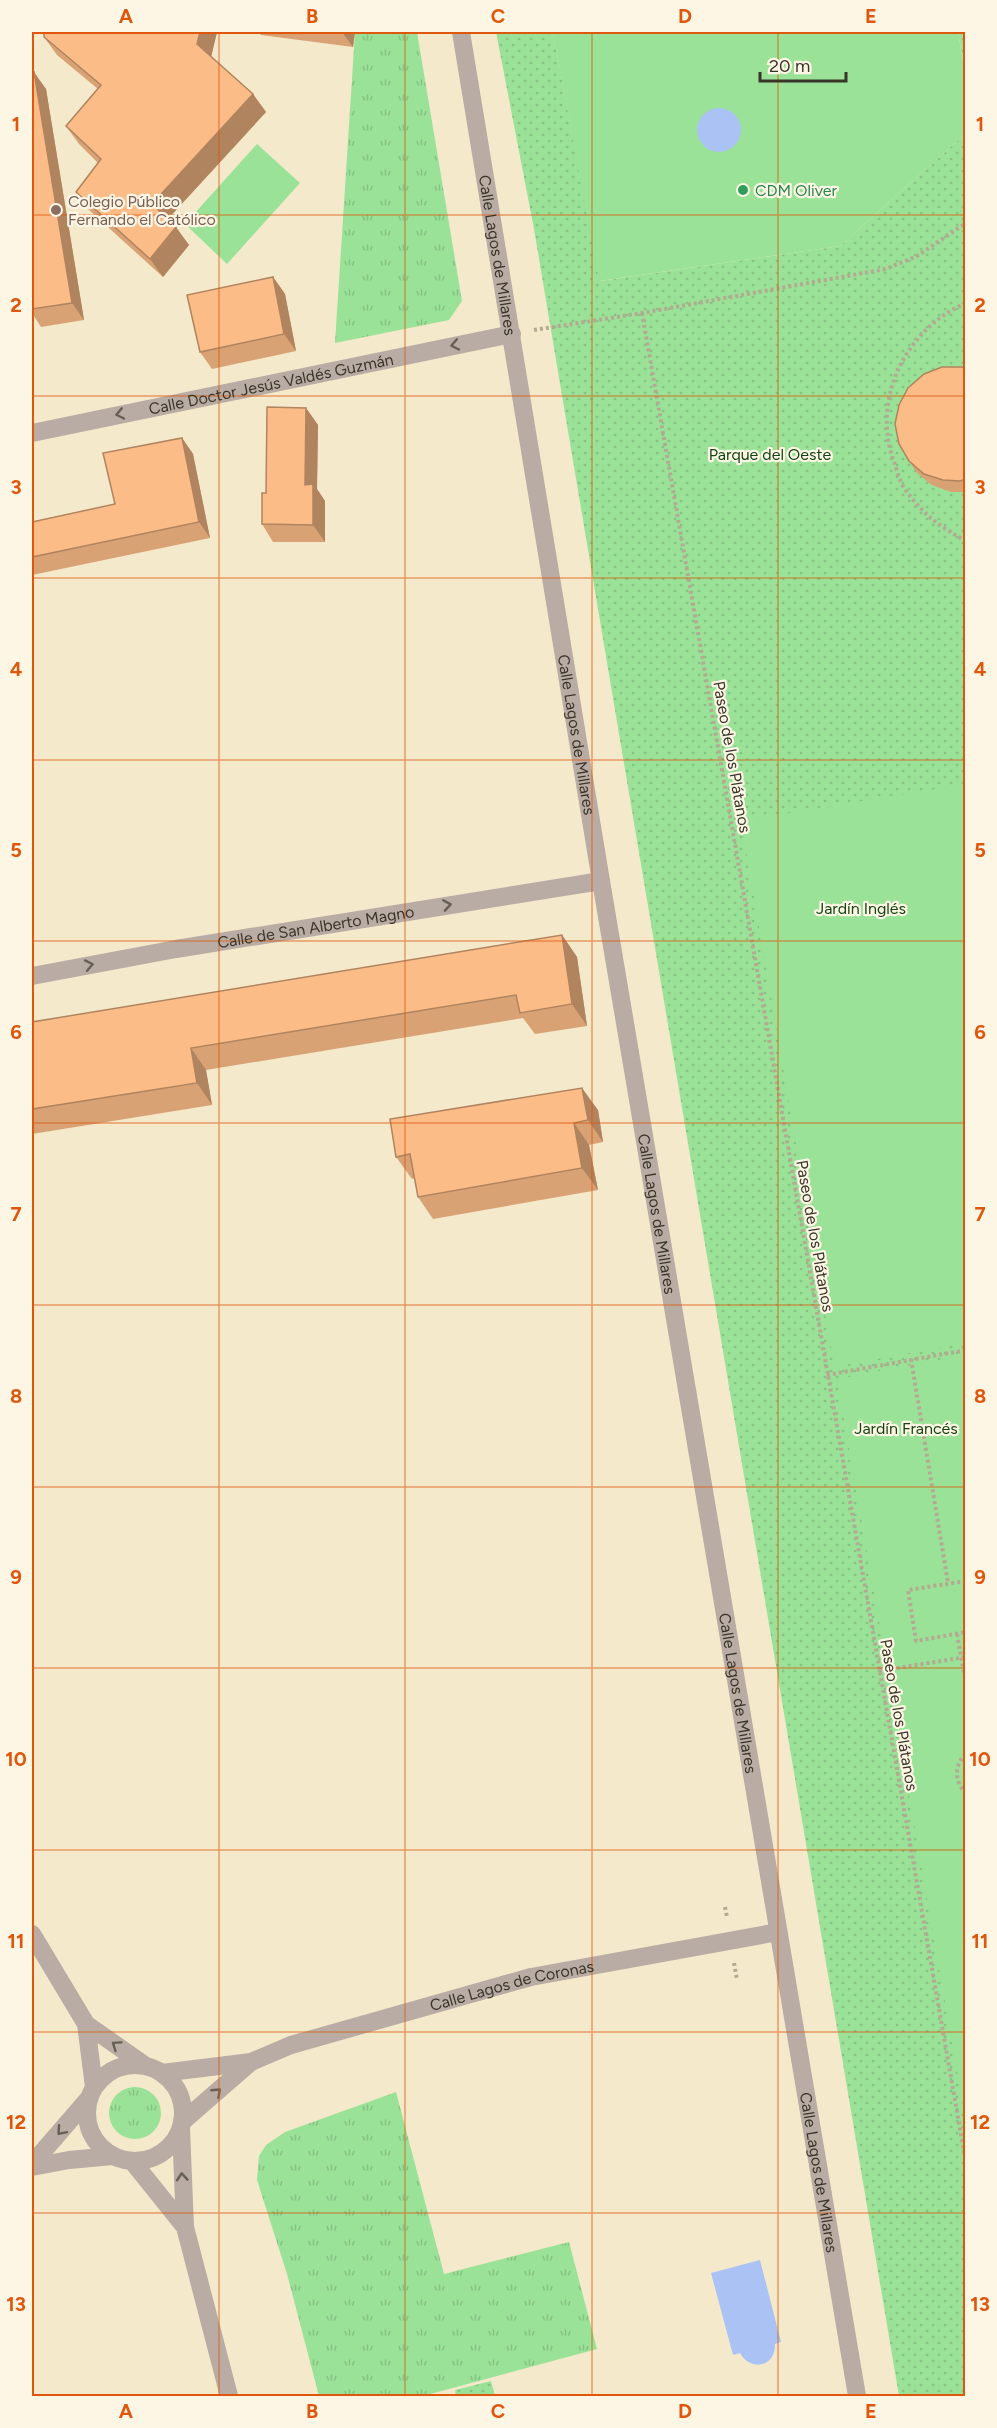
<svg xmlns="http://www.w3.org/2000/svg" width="997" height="2428" font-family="Figtree,sans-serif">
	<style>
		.grass { fill: url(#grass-tufts) }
		.park { fill: url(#park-dots) }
		.garden { fill: #9ae298 }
		.water { fill: #aac3f4 }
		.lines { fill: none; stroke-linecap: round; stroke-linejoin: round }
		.path { stroke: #b4aa92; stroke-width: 4; stroke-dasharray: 3 3; stroke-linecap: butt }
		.minor { stroke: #b9aca4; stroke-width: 18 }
		.tertiary { stroke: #b9aca4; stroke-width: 18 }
		.wall { fill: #d9a275 }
		.shaded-wall { fill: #b0845f }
		.building { fill: #fcbc88; stroke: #b0845f; stroke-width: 1.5 }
		.oneway { stroke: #665f54 }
		.grid { fill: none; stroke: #df570d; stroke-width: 1.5; stroke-opacity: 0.55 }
		.leisure-dot { fill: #2e9e5b; stroke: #fef6e5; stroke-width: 2 }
		.education-dot { fill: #8d6e63; stroke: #fef6e5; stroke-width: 2 }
		.labels { text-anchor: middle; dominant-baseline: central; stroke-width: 4.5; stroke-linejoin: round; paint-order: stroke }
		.leisure-label { font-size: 16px; fill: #27864d; stroke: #fef6e5; text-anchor: start }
		.education-label { font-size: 16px; fill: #785e54; stroke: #fef6e5; text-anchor: start }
		.street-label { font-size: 16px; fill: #3a3529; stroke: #fef6e5 }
		.park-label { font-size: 16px; fill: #134414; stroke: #fef6e5 }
		.neatline { fill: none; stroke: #df570d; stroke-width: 2 }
		.grid-label { font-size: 20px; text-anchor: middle; font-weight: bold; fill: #df570d }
	</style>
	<defs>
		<pattern id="grass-tufts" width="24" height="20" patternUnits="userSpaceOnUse" patternTransform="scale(1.5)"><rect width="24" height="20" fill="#9ae298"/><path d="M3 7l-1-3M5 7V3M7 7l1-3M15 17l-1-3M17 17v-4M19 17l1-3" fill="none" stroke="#85c283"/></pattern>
		<pattern id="park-dots" width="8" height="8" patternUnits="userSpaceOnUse" patternTransform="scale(1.5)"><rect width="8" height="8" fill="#9ae298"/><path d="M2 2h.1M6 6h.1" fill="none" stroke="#85c283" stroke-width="1.8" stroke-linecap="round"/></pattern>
	</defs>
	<rect width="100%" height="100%" fill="#f5e9cb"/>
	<path class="grass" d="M355,32H417L462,301L449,320L335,343Z
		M109 2113a26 26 0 1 1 52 0a26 26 0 1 1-52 0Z
		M396,2092L444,2274L569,2242L597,2349L423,2396H319L287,2274L257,2180L259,2156L266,2145L285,2132Z"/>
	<path class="park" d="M496,32H553L600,281L840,246L965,134V2396H899L534,229Z
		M958,32H965V72Z
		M491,2381L495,2396H456L455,2390Z"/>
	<path class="garden" d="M553,32H958L965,72V134L840,246L599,281Z
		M257,144L300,183L227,264L185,224Z
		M965,784V1343L834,1367L741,821Z
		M965,1355H966L965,2118L837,1379Z"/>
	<path class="water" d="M697 130a22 22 0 1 1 44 0a22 22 0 1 1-44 0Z
		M760,2260L781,2342L775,2344C776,2367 750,2372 740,2353L733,2355L711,2273Z"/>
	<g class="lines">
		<path class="path" d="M966,303C905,329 871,400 894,462C897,470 899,480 904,488C922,513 938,526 966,541
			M642,313L966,2163
			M534,330L642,313L886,269L917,256L966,223
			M911,1359L948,1583
			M827,1375L966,1350
			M966,1581L908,1590L916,1641L966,1632
			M957,1634L966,1683
			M879,1671L966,1657
			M966,1754C954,1764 954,1782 966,1793
			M725,1907L727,1917
			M734,1963L737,1980"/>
		<g class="minor">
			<path id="s1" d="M461,32L601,881L857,2396"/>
			<path id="s2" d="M32,433L512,334"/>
			<path id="s3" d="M32,976L176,949L601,881"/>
			<path id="s4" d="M162,2073L251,2062L291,2045L531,1977L778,1932"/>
			<path d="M182,2122L251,2062"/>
		</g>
		<path class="tertiary" d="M32,1934L86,2024L146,2066
			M86,2024L94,2087
			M87 2113a48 48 0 1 1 96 0a48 48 0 1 1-96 0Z
			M181,2128L185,2227L229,2396
			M132,2161L185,2227
			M32,2164L90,2097
			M32,2167L69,2160L113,2156"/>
	</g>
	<path class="wall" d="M44,32H217L211,56L253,94L266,112L168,219L189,245L163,277L89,210L76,192L98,163L79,144L66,126L98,89L57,55L44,37Z
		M259,32H355L353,47L261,35Z
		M32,73L46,89L84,320L41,327L32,313Z
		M273,277L285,294L296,351L212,369L200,352Z
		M966,369V492H951L932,485L917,473L909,461Z
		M306,408L318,425L317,489L325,501V542H273L262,524Z
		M182,438L193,454L210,538L32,575V510L34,521L115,504Z
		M562,935L577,957L587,1026L535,1034L523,1018L206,1070L212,1105L32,1134V1022Z
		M598,1110L603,1142L589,1145L598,1190L433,1219L418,1197L415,1178L412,1179L396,1157Z"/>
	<path class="shaded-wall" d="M200,32H217L210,62L197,44Z
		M342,32H355L353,47Z
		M34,72L46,89L84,320L72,303Z
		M253,94L266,112L165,222L152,204Z
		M176,227L189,245L163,277L150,259Z
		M273,277L285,294L296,351L284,334Z
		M306,408L318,425L317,489L325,501V542L313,525L305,485Z
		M182,438L193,454L210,538L199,522Z
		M562,935L577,957L587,1026L572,1004Z
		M191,1048L206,1070L212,1105L197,1083Z
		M582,1088L598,1110L603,1142L588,1120Z
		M574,1123L589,1145L598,1190L582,1168Z"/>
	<path class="building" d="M44,32H200L197,44L253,94L152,204L176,227L150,259L76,192L101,159L66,126L101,85L44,37Z
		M34,72L72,303L32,309V73Z
		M273,277L284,334L200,352L187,295Z
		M942,367H962L966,369V479L960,481L943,480L924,474L909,461L899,444L895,424L899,405L908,388L924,374Z
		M267,407L306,408L305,485L313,484V525L262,524V493H266Z
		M182,438L199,522L32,557V522L115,504L103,453Z
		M562,935L572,1004L520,1013L516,995L191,1048L197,1083L32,1109V1022Z
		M582,1088L588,1120L574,1123L582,1168L418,1197L410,1154L396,1157L390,1119Z"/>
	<defs><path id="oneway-chevron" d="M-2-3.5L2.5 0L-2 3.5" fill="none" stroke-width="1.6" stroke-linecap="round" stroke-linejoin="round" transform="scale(1.5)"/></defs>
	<g class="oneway">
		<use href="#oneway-chevron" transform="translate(455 345) rotate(168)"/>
		<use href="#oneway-chevron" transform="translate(120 414) rotate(168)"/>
		<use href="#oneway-chevron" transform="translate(447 905) rotate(-9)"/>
		<use href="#oneway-chevron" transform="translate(89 965) rotate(-11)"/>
		<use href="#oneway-chevron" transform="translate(116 2045) rotate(-145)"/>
		<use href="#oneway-chevron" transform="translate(217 2092) rotate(-43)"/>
		<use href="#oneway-chevron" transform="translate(61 2131) rotate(131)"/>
		<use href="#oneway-chevron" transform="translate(182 2177) rotate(-94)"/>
	</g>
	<path class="grid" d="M219,32V2396M405,32V2396M592,32V2396M778,32V2396M32,215H966M32,396H966M32,578H966M32,760H966M32,941H966M32,1123H966M32,1305H966M32,1487H966M32,1668H966M32,1850H966M32,2032H966M32,2213H966"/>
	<circle class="leisure-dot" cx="743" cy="190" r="6"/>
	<circle class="education-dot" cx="56" cy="210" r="6"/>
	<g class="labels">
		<g class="leisure-label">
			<text x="755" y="190">CDM Oliver</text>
		</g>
		<g class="education-label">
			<text x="68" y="201">Colegio Público<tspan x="68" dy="18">Fernando el Católico</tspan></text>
		</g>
		<g class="street-label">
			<text stroke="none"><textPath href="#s1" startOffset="226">Calle Lagos de Millares</textPath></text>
			<text stroke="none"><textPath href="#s2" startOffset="244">Calle Doctor Jesús Valdés Guzmán</textPath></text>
			<text stroke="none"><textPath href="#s1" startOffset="712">Calle Lagos de Millares</textPath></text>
			<text transform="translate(732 757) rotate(80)">Paseo de los Plátanos</text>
			<text stroke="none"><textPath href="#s3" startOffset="288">Calle de San Alberto Magno</textPath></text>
			<text stroke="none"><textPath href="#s1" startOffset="1198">Calle Lagos de Millares</textPath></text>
			<text transform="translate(815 1236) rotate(80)">Paseo de los Plátanos</text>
			<text stroke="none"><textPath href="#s1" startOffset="1684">Calle Lagos de Millares</textPath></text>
			<text transform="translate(899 1715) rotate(80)">Paseo de los Plátanos</text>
			<text stroke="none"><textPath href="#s4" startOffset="362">Calle Lagos de Coronas</textPath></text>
			<text stroke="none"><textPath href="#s1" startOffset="2170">Calle Lagos de Millares</textPath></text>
		</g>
		<g class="park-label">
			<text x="770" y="454">Parque del Oeste</text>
			<text x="861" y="908">Jardín Inglés</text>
			<text x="906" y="1428">Jardín Francés</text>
		</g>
	</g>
	<rect width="997" height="2428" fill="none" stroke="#fef6e5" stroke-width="66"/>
	<path d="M760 72v9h86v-9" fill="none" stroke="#3a3529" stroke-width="3"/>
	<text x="769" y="72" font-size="18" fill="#3a3529" stroke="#fef6e5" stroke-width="4.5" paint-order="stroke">20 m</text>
	<rect x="33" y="33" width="931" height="2362" class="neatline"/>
	<g class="grid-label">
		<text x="126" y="23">A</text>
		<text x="312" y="23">B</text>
		<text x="498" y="23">C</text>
		<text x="685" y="23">D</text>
		<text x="871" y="23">E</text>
		<text x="16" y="131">1</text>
		<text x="980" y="131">1</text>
		<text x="16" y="312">2</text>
		<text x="980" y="312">2</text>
		<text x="16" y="494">3</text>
		<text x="980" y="494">3</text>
		<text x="16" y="676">4</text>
		<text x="980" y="676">4</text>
		<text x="16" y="857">5</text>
		<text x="980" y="857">5</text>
		<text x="16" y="1039">6</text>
		<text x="980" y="1039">6</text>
		<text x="16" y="1221">7</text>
		<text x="980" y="1221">7</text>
		<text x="16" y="1403">8</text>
		<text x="980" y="1403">8</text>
		<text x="16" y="1584">9</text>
		<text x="980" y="1584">9</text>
		<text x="16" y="1766">10</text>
		<text x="980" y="1766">10</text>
		<text x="16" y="1948">11</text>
		<text x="980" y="1948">11</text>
		<text x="16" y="2129">12</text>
		<text x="980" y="2129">12</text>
		<text x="16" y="2311">13</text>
		<text x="980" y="2311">13</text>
		<text x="126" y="2418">A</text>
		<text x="312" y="2418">B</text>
		<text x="498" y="2418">C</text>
		<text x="685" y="2418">D</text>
		<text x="871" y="2418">E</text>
	</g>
</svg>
